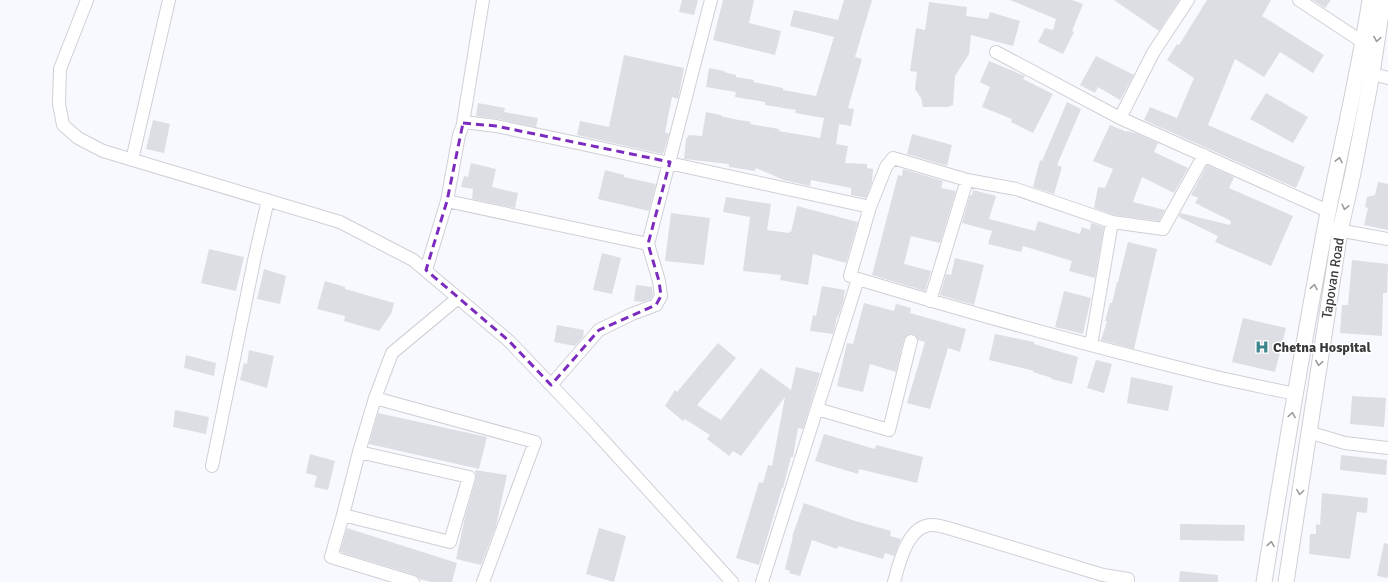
<svg xmlns="http://www.w3.org/2000/svg" width="1388" height="582" font-family="Signika,sans-serif">
	<style>
		.building { fill: #dcdee3 }
		.lines { fill: none; stroke-linecap: round; stroke-linejoin: round }
		.minor-casing { stroke: #cfd0d5; stroke-width: 14 }
		.major-casing { stroke: #cfd0d5; stroke-width: 17 }
		.minor { stroke: #fff; stroke-width: 12 }
		.major { stroke: #fff; stroke-width: 15 }
		.oneway { stroke: #9c9c9d }
		.marked { fill: none; stroke: #7b2cbf; stroke-width: 3; stroke-dasharray: 8 5; stroke-linejoin: round }
		.labels { text-anchor: middle; dominant-baseline: central; stroke-width: 3; stroke-linejoin: round; paint-order: stroke }
		.street-label { font-size: 14px; fill: #38393b; stroke: #fff }
		.poi-label { font-size: 14px; font-weight: bold; fill: #38393b; stroke: #fff; text-anchor: start }
	</style>
	<rect width="100%" height="100%" fill="#f7f9fe"/>
	<path class="building" d="M682,0H698L694,15L679,12Z
		M723,0H754L749,23L781,31L775,55L713,40Z
		M844,0H872L855,57L862,59L848,108L854,109L851,126L839,124L836,144L848,146L845,163L867,164V168L873,169L872,182L866,198L851,195V188L811,180L810,186L784,180L756,168L755,171L729,167V164L684,159L686,139L689,135L702,136L706,112L721,115V116L733,119L751,122L750,124L779,129V131L820,138L824,118L795,113L796,110L765,105V102L735,97L736,92L706,87L709,68L724,71V72L736,75V77L754,80L753,82L783,88V90L816,96L834,37L790,26L794,10L838,20Z
		M1010,0H1072L1083,4L1072,31L1074,32L1063,54L1038,42L1045,28L1053,30L1056,19Z
		M1114,0H1179L1159,31Z
		M1207,0H1271L1262,16L1324,55L1313,73L1280,52L1264,77L1235,59L1208,125L1305,167L1296,188L1144,120L1150,107L1177,118L1194,78L1167,60L1177,44L1179,45Z
		M1313,0H1331L1325,8Z
		M929,2L967,7L966,16L988,19L990,12L1020,21L1013,46L971,35L969,54L955,76L953,105L948,107H923L921,98L915,89L917,72L910,71L916,28L925,30Z
		M624,55L684,68L678,99L672,97L665,132L669,134L663,154L577,135L580,121L609,127Z
		M1096,56L1134,75L1120,100L1098,87L1095,93L1080,85Z
		M989,61L1025,76L1023,79L1053,94L1033,133L1011,122L1012,119L982,107L990,87L980,82Z
		M1266,93L1308,117L1293,143L1250,119Z
		M1067,102L1081,109L1057,165L1062,167L1054,194L1033,187L1040,160L1042,161Z
		M478,103L505,108L504,112L538,118L536,127L498,119L476,116Z
		M153,120L170,124L164,153L146,149Z
		M1110,125L1127,132V131L1138,134L1158,143L1154,152L1188,168L1174,193L1142,177L1133,202L1165,210L1159,221L1114,215L1094,208L1098,187L1105,188L1113,169L1093,161Z
		M912,134L952,145L947,166L907,154Z
		M471,163L496,169L492,187L518,193L515,208L472,199L473,189L461,187L464,176L468,177Z
		M1207,165L1234,177L1229,188L1293,216L1271,266L1215,242L1218,236L1179,217L1180,213L1230,225L1231,221L1195,203L1198,198L1191,195Z
		M903,169L943,181L941,188L956,191L940,243L911,236L904,264L931,271L925,291L872,275L898,175L902,176Z
		M605,170L624,175V177L656,184L649,211L598,199Z
		M1378,182L1388,184V230L1364,225L1368,208L1365,207L1367,197L1375,195Z
		M973,190L996,196L989,219L1035,231L1038,221L1080,234L1082,227L1090,230L1091,223L1104,227L1095,278L1069,271L1072,261L1023,246L1021,252L988,244L992,231L962,223L970,195H972Z
		M726,197L771,204L767,230L789,233V231L791,232L797,206L858,222L846,263L813,254L808,285L780,280L781,275L743,271L750,217L723,212Z
		M671,213L710,218L704,265L665,261Z
		M1128,242L1157,249L1134,349L1101,340L1107,321H1105L1110,303H1112L1117,282H1118Z
		M209,249L244,257L236,291L201,283Z
		M602,253L621,258L612,294L593,290Z
		M955,258L984,265L974,305L940,295L946,274L951,275Z
		M1352,260L1388,264L1387,293H1383L1382,336L1340,333L1342,305H1348Z
		M264,269L286,276L280,304L257,299Z
		M325,281L345,287V289L394,303L391,314L379,331L344,321L345,316L317,309Z
		M636,285L652,287L653,295L651,299L643,302L634,301Z
		M822,286L845,290L843,302L838,317H837L833,334L810,331L813,315L816,316Z
		M1064,291L1091,298L1083,334L1055,327Z
		M864,303L894,311L896,304L911,308L910,313L966,329L960,352L948,348L930,409L907,403L925,342L918,340L916,336L913,334H909L904,339L896,372L870,364L863,392L837,386L847,343L853,344Z
		M1243,318L1286,328L1275,372L1232,362Z
		M557,325L584,330L583,337L575,346L554,342Z
		M995,334L1034,342V344L1078,357L1072,384L1051,379L1052,378L1033,372L1034,371L989,360Z
		M718,343L736,358L697,405L721,420L761,368L791,390L796,367L820,373L803,429L798,428L793,457H791L783,488H782L759,565L736,558L759,482L763,483L768,465L772,466L785,397L741,456L733,451L729,456L707,439L710,435L685,419L683,421L665,406L675,390L677,392Z
		M249,350L274,356L267,388L240,380L244,363L247,364Z
		M186,355L216,363L214,376L184,368Z
		M1096,360L1112,364L1104,393L1087,388Z
		M1131,377L1173,386L1168,411L1127,403Z
		M1352,396L1386,398L1384,427L1350,424Z
		M175,410L209,417L206,434L173,427Z
		M378,413L487,437L479,469L369,444Z
		M824,434L875,449L876,445L923,457L917,483L859,469L858,474L815,461Z
		M310,454L335,461L328,490L314,487L317,476L306,473Z
		M1341,455L1387,460L1386,475L1340,470Z
		M475,470L507,475L496,526L481,565L456,559L466,513L476,479Z
		M1322,493L1368,498L1367,513L1357,512L1350,559L1309,554L1310,534H1316V524L1320,525Z
		M804,503L852,520L891,531L890,536L901,539L894,556L885,553L883,559L838,546L837,549L812,540L800,576L789,573L790,571L785,569L793,537H792Z
		M1180,524L1245,525L1244,541L1180,540Z
		M347,528L457,563L452,582H431L420,579L415,575L340,552Z
		M599,528L626,536L614,582L586,574Z
		M1384,543L1388,544V578L1377,576Z
		M1180,571L1218,575V582H1179Z"/>
	<g class="lines">
		<g class="minor-casing">
			<path id="minor" d="M87,0L60,69L59,104L63,125L78,138L103,151L340,222L413,260L509,341L591,427L732,582
				M1188,0L1153,53L1120,118L1328,211
				M1299,0L1364,43
				M996,52L1120,118
				M1372,74L1388,78
				M463,123L483,0
				M132,160L169,0
				M447,201L648,244L711,0
				M870,207L886,167L893,158L967,180L1016,189L1112,222L1163,229L1204,155
				M1332,229L1388,239
				M426,270L447,201L459,135L464,122L496,126L582,144L870,207L850,276L858,279
				M930,301L967,180
				M1091,345L1112,222
				M551,385L599,330L632,314L656,305L661,296L659,281L648,244
				M375,398L535,442L483,582
				M817,409L889,430L911,341
				M1308,432L1345,443L1388,448
				M212,466L255,256L268,200
				M343,515L450,542L469,477L359,452
				M413,582L331,557L343,515L359,452L375,398L392,353L458,298
				M762,582L858,279C971,313 1085,345 1200,373C1232,381 1263,387 1295,394
				M894,582C899,563 908,524 933,525C938,525 943,527 948,528L1103,575L1128,579V582"/>
		</g>
		<g class="major-casing">
			<path id="major" d="M1264,582C1284,459 1304,336 1328,213C1342,142 1359,72 1370,0
				M1286,582L1340,231L1353,173L1372,74L1383,0"/>
		</g>
		<use href="#minor" class="minor"/>
		<use href="#major" class="major"/>
	</g>
	<defs><path id="oneway-chevron" d="M-2-3.5L2.5 0L-2 3.5" fill="none" stroke-width="1.6" stroke-linecap="round" stroke-linejoin="round"/></defs>
	<g class="oneway">
		<use href="#oneway-chevron" transform="translate(1377 39) rotate(99)"/>
		<use href="#oneway-chevron" transform="translate(1339 160) rotate(-78)"/>
		<use href="#oneway-chevron" transform="translate(1345 207) rotate(103)"/>
		<use href="#oneway-chevron" transform="translate(1314 287) rotate(-80)"/>
		<use href="#oneway-chevron" transform="translate(1319 363) rotate(99)"/>
		<use href="#oneway-chevron" transform="translate(1292 415) rotate(-81)"/>
		<use href="#oneway-chevron" transform="translate(1300 492) rotate(98)"/>
		<use href="#oneway-chevron" transform="translate(1271 544) rotate(-81)"/>
	</g>
	<path class="marked" d="M463,123L496,126L670,162L648,244L659,281L661,296L656,305L599,330L551,385L509,341L426,270L447,201Z"/>
	<defs>
		<g id="hospital-bare" transform="scale(1.08)"><path d="M-5-5h3v3.5h4V-5h3V5h-3V1.5h-4V5h-3Z" fill="#3d848b" stroke="#fff" stroke-width="2.5" paint-order="stroke"/></g>
	</defs>
	<g fill-rule="evenodd">
		<use href="#hospital-bare" x="1262" y="347"/>
	</g>
	<g class="labels">
		<g class="street-label">
			<text transform="translate(1333 278) rotate(-81)">Tapovan Road</text>
		</g>
		<g class="poi-label">
			<text x="1273" y="347">Chetna Hospital</text>
		</g>
	</g>
</svg>
